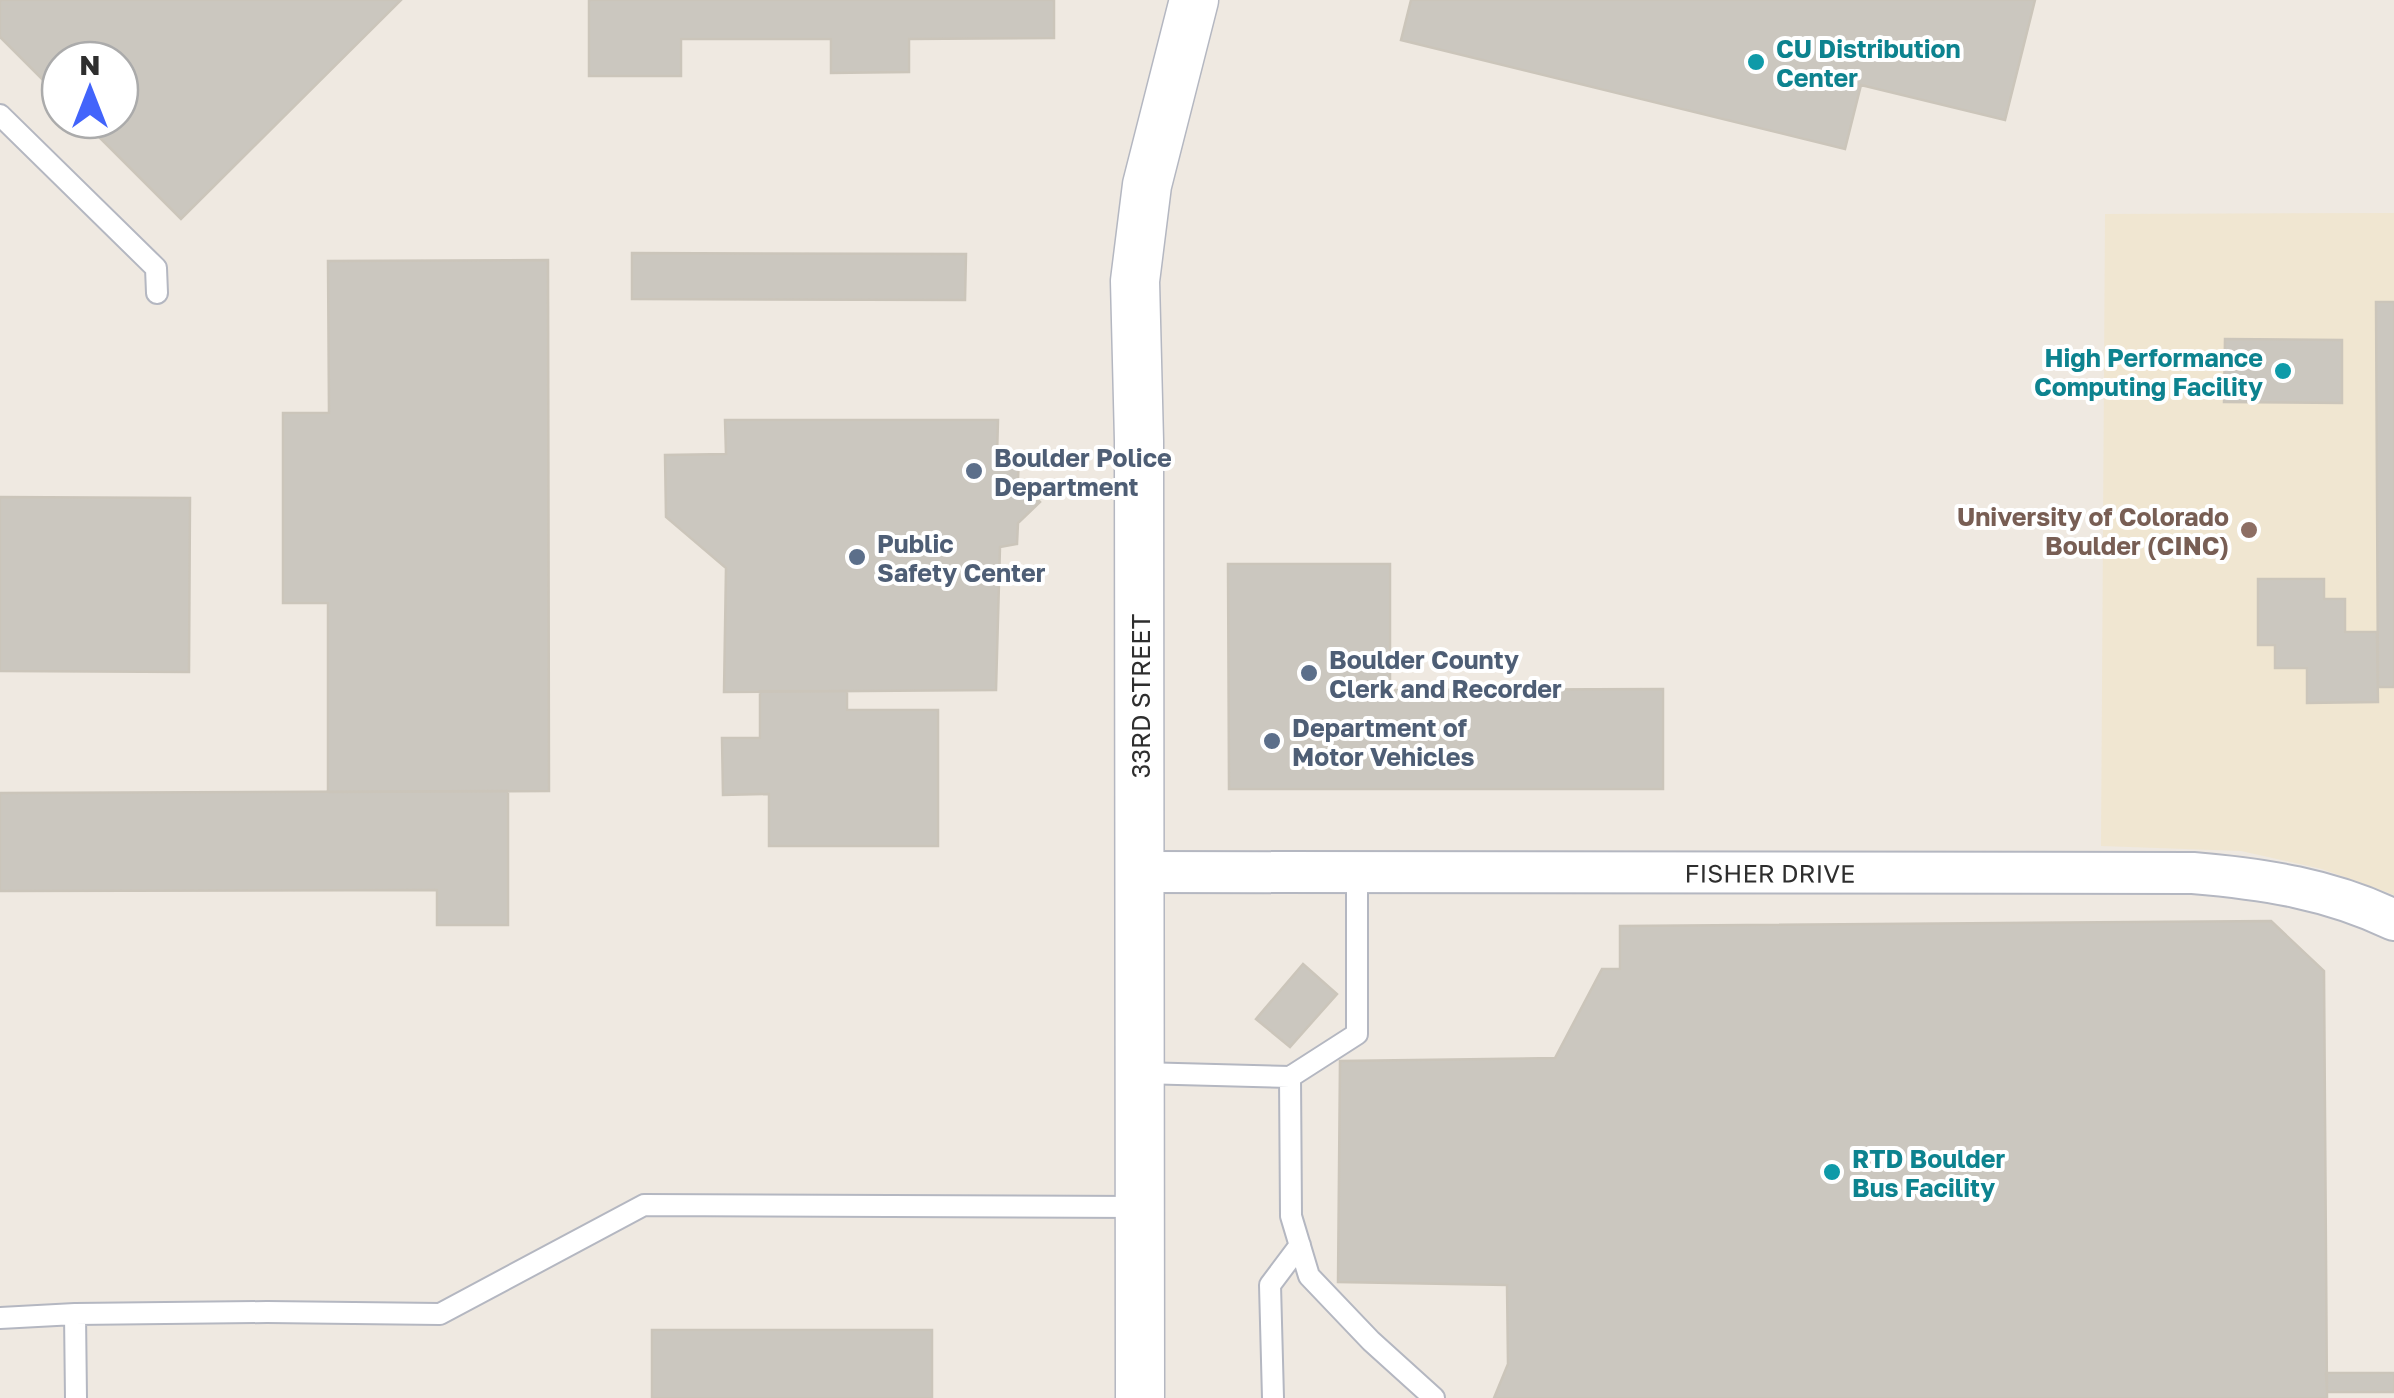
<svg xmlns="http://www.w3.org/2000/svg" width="2394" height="1398" font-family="'Golos Text',sans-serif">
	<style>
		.education { fill: #f0e6d1 }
		.building { fill: #cbc7bf; stroke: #cbc5ba; stroke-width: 2.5 }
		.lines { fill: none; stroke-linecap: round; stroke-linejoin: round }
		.service-casing { stroke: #b4b7c1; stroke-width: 24 }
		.minor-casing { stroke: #b4b7c1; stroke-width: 44 }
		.tertiary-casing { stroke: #b4b7c1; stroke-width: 51 }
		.service { stroke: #fff; stroke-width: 20 }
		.minor { stroke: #fff; stroke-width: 40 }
		.tertiary { stroke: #fff; stroke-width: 48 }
		.culture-dot { fill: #0f9aa8; stroke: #fff; stroke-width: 4 }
		.service-dot { fill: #5c6f8a; stroke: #fff; stroke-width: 4 }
		.education-dot { fill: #8d6e63; stroke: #fff; stroke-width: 4 }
		.labels { text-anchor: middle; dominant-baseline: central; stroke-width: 8; stroke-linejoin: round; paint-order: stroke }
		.culture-label { font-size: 25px; font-weight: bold; fill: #0d838f; stroke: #fff; text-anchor: start }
		.service-label { font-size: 25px; font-weight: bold; fill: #4e5e75; stroke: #fff; text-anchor: start }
		.education-label { font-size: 25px; font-weight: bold; fill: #785e54; stroke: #fff; text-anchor: end }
		.street-label { font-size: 25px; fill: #2e2e2e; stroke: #fff }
	</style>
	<rect width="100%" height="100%" fill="#efe9e1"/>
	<path class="education" d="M2394,213V895L2322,869L2241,851L2101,846L2105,214Z"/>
	<path class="building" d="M0,0H401L181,219L82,120H120V60H60V97L0,37Z
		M589,0H1054V38L909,39V72L831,73V39H681V76H589Z
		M1411,0H2035L2005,120L1861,85L1845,149L1401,40Z
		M632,253L966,254L965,300L632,299Z
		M548,260L549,791L328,792V603H283V413H329L328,261Z
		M2376,302H2394V687H2378Z
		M2225,339L2342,340V403L2224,402Z
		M725,420H998L997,457H1019L1018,479L1040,502L1018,523L1017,544L1000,547L996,690L724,692L726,568L666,517L665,455L726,454Z
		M0,497L190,498L189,672L0,671Z
		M1228,564H1390V690L1663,689V789H1229Z
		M2258,579H2324V599H2345V632H2377L2378,702L2307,703V668H2275V645H2258Z
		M760,691H847V710H938V846H769V794L723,795L722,738H760Z
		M508,791V925H437V890L0,891V793Z
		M2271,921L2324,971L2327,1398H1494L1508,1364L1507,1285L1338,1282L1340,1061L1555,1058L1602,969H1620V926Z
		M1303,964L1337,994L1290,1047L1256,1019Z
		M652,1330H932V1398H652Z
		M2326,1373H2394V1392H2327Z"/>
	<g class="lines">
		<g class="service-casing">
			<path id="service" d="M0,115L156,268L157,293
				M1140,1073L1290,1077L1357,1034V872
				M1290,1077L1291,1216L1309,1276L1371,1341L1434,1398
				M75,1314L76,1398
				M0,1318L75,1314L267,1312L440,1314L644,1205L1139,1207
				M1273,1398L1270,1285L1300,1245"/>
		</g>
		<g class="minor-casing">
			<g id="minor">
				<path id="s1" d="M1140,872L2193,873C2264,879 2330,889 2394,920"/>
			</g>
		</g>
		<g class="tertiary-casing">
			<path id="tertiary" d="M1140,1398L1139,441L1135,281L1147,185L1194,0"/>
		</g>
		<use href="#service" class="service"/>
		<use href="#minor" class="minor"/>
		<use href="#tertiary" class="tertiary"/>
	</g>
	<g class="culture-dot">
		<circle cx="1756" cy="62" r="10"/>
		<circle cx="2283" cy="371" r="10"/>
		<circle cx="1832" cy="1172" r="10"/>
	</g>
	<g class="service-dot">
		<circle cx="974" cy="471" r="10"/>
		<circle cx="857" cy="557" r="10"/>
		<circle cx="1309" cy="673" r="10"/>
		<circle cx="1272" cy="741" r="10"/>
	</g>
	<circle class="education-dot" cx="2249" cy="530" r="10"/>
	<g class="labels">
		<g class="culture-label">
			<text x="1776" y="48">CU Distribution<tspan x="1776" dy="29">Center</tspan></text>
			<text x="2263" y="357" text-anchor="end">High Performance<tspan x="2263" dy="29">Computing Facility</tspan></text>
			<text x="1852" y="1158">RTD Boulder<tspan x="1852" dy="29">Bus Facility</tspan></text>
		</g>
		<g class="service-label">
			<text x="994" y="457">Boulder Police<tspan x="994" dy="29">Department</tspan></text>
			<text x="877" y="543">Public<tspan x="877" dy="29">Safety Center</tspan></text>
			<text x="1329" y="659">Boulder County<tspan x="1329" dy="29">Clerk and Recorder</tspan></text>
			<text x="1292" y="727">Department of<tspan x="1292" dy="29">Motor Vehicles</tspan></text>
		</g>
		<g class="education-label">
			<text x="2229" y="516">University of Colorado<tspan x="2229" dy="29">Boulder (CINC)</tspan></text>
		</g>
		<g class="street-label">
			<text transform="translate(1140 696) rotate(-90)">33RD STREET</text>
			<text stroke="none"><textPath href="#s1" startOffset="630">FISHER DRIVE</textPath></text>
		</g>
	</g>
	<g transform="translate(90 90)"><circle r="48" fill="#ffffff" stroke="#ababab" stroke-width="2.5"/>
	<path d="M0-8L18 38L0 25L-18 38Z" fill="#4264fb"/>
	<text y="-15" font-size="28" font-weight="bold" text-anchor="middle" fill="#2e2e2e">N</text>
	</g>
</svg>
